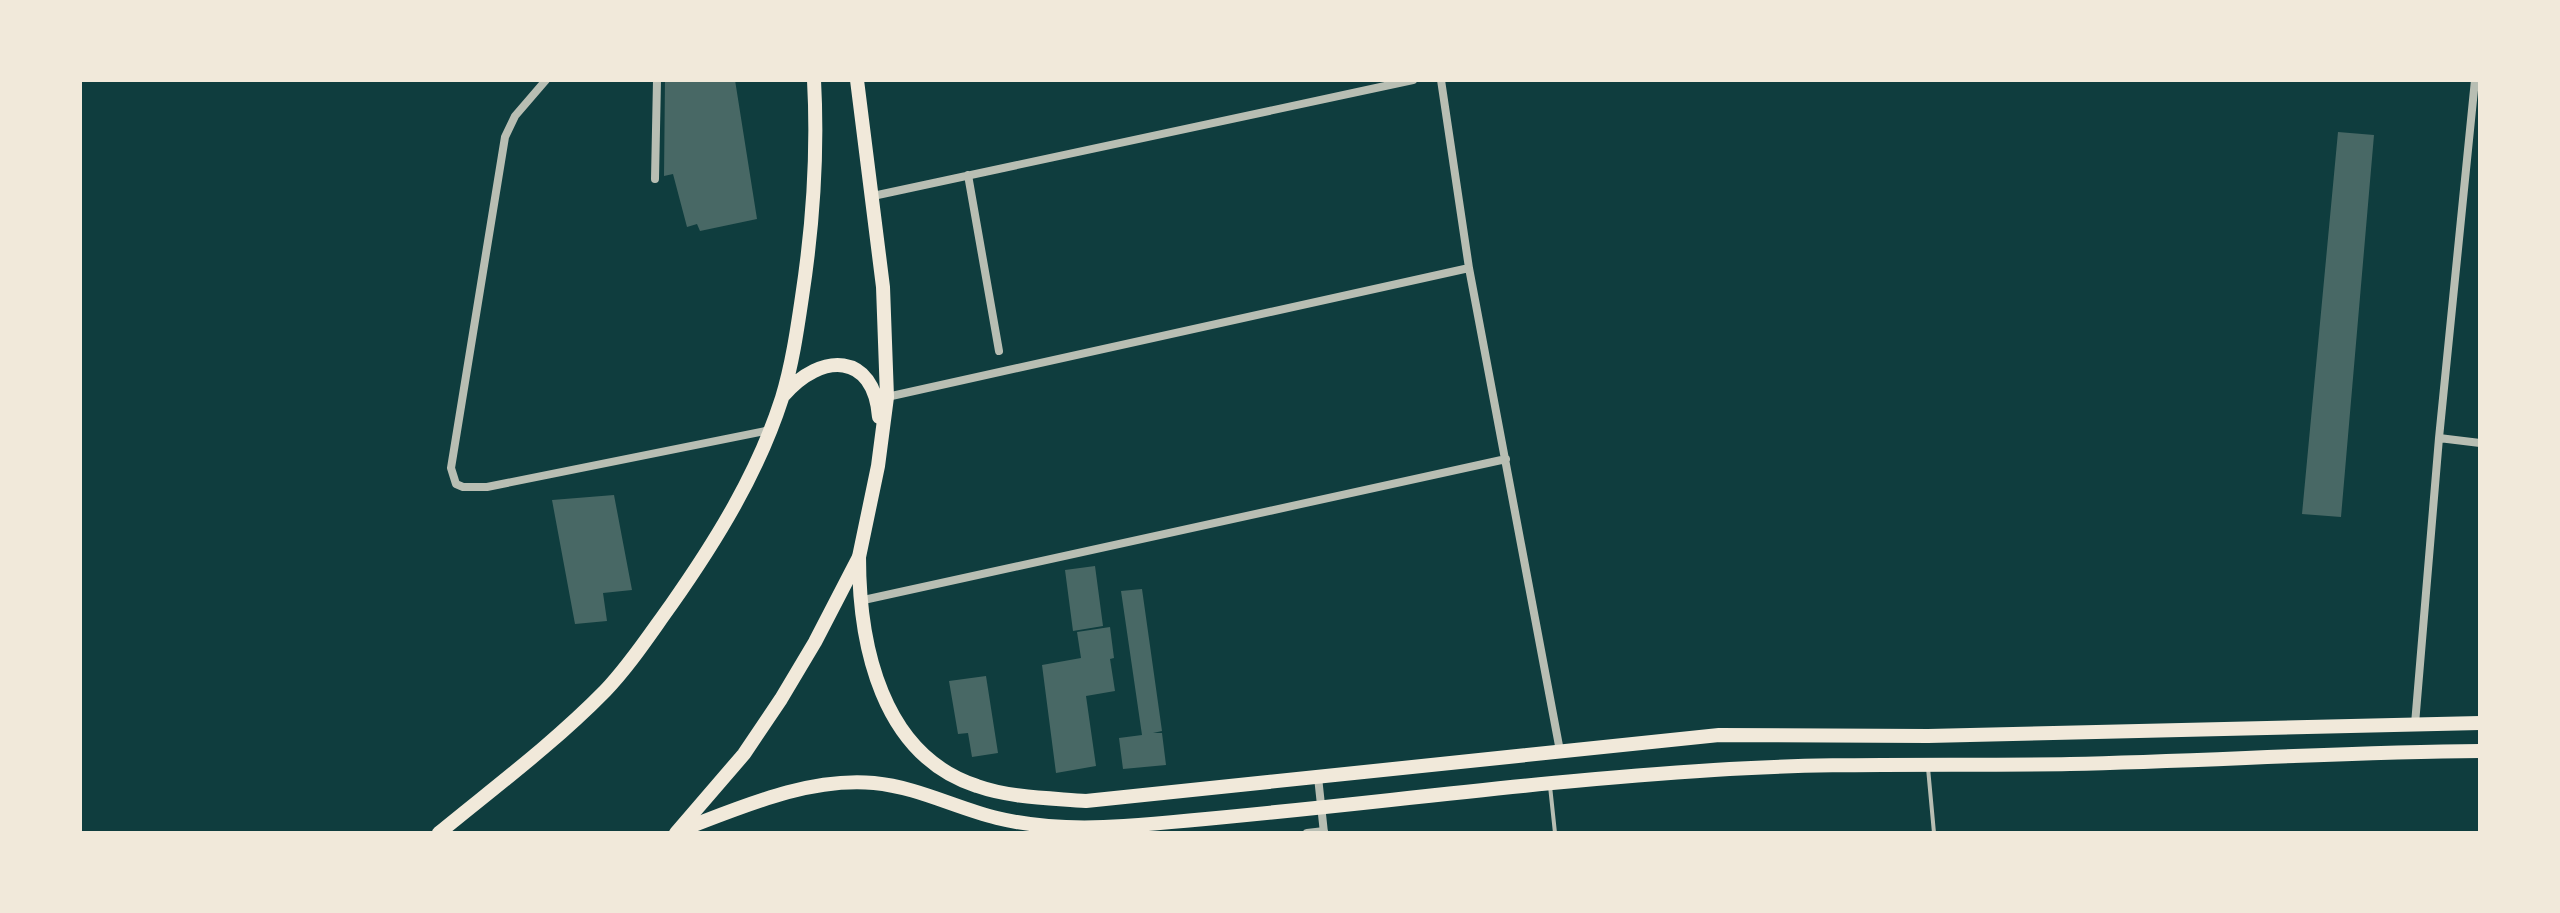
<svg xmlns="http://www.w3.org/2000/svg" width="2560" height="913" font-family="'Exo 2',sans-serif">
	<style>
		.building { fill: #486865 }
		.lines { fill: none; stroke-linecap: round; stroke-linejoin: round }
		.service { stroke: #b8beb3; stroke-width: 4 }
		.minor { stroke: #b8beb3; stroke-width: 8 }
		.primary { stroke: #f1e9da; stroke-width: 14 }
		.trunk { stroke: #f1e9da; stroke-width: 14 }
	</style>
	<rect width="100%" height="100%" fill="#0f3d3e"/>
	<path class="building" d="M665,80H735L757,219L700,231L697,224L687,227L673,174L664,176Z
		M2338,132L2374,135L2341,517L2302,514Z
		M614,495L632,590L603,593L607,621L575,624L552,500Z
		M1095,566L1103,626L1073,631L1065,570Z
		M1142,589L1162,731L1153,733H1162L1166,765L1123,769L1119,738L1142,735L1121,591Z
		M1110,627L1114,658L1110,659L1115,691L1086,696L1096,766L1056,773L1042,665L1081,658L1077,632Z
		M986,676L998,753L972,757L968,733L958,734L949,681Z"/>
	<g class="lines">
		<path class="service" d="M1928,768L1934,833
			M1550,786L1555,833"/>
		<path class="minor" d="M546,80L515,116L505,137L451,468L456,484L463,487H487L770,430
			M1441,80L1469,268L1560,751
			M968,175L999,351
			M655,179L657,80
			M873,196L1413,80
			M887,397L1469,268
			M2439,438L2480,443
			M859,601L1506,459
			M2415,724L2439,438L2475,80
			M1318,777L1324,833
			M1307,833L1324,831"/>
		<path class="primary" d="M859,557C859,644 881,755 977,786C1011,798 1050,798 1086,801L1719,735L1928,736L2480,723
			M681,830C742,807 808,777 874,783C917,787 956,808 997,818C1038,828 1082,829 1124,826C1321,811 1517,782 1714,770C1832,762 1951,766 2070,764C2207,761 2343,752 2480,751"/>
		<path class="trunk" d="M784,395C821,352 874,352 879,417
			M439,833C495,787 554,743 605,691C630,665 650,634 671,605C716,541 758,473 782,398C792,365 797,331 802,297C813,225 818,153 814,80
			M676,833L744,754L781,699L815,642L859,557L878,466L887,397L883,287L857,80"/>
	</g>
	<rect width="2560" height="913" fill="none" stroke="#f1e9da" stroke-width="164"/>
</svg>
